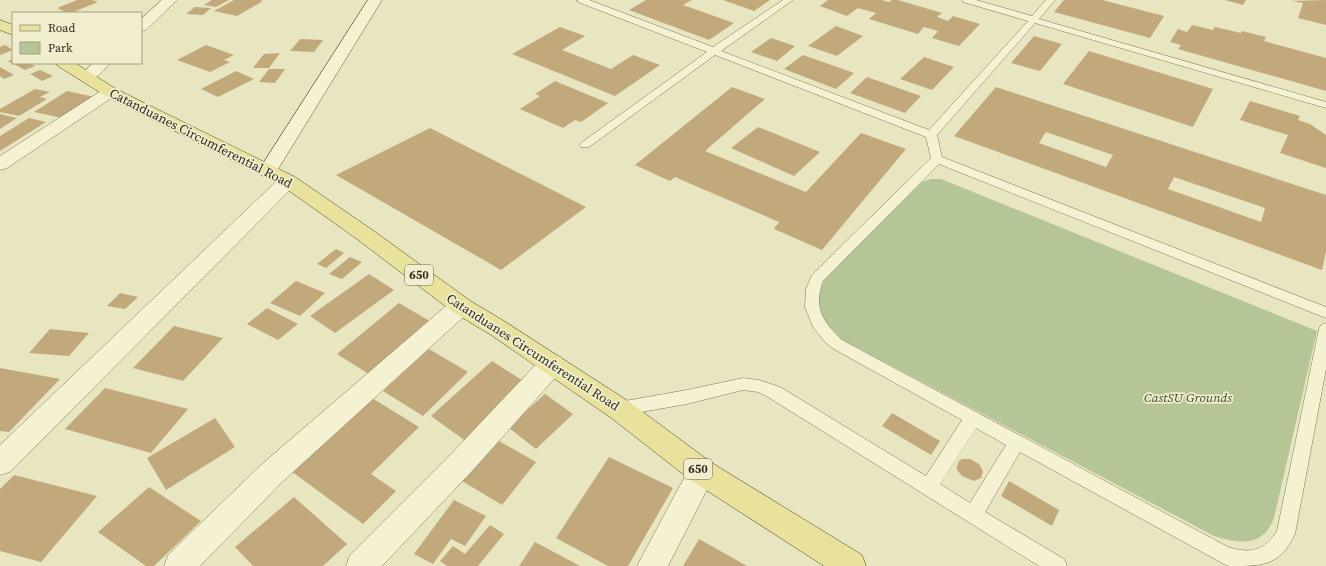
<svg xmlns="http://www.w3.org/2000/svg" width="1326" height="566" font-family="'Source Serif 4',serif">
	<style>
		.green { fill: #b5c596 }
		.building { fill: #c2a97b; fill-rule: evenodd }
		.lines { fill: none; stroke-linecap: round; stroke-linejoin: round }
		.lane-casing { stroke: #7f775a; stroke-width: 1 }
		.street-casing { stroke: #7f775a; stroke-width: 1 }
		.secondary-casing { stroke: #61583e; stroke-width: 1 }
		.primary-casing { stroke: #4d442e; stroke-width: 1 }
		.lane { fill: #f4f2d3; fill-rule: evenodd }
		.street { fill: #f4f2d3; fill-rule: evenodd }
		.secondary { fill: #f4f2d3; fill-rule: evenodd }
		.primary { fill: #e8e29c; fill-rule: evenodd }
		.labels { text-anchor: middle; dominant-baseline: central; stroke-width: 3.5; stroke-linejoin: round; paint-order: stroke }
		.shield { fill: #f0eecf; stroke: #6a6652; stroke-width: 1 }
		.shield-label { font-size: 12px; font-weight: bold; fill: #312b1d }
		.street-label { font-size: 13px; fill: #312b1d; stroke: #f0eecf }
		.park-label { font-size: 13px; font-style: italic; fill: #394b26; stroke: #f0eecf }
	</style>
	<rect width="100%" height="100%" fill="#e8e5c1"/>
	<path class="green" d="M931,179H941L1317,331L1274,518C1272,522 1269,529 1266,532C1252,547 1231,541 1214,536L843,340C834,332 817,316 817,303C818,294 822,286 825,279L922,182Z"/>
	<path class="building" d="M77,0H92L98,2L71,13H58L64,11L57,8Z
		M212,0H229L216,7L204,5Z
		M234,0H260L263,1L237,16L214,11Z
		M646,0H692L683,5L734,23L709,40L629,10Z
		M723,0H770L754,11Z
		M828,0H881L889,2L892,0H898L942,13L937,17L948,21L953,16L980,24L959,46L932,38L938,31L924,27L918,34L869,19L876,13L858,8L847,16L820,6Z
		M1064,0H1102L1164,16L1150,38L1054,12Z
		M1225,0H1246L1243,5Z
		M1326,0V25L1298,18L1303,3L1291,1Z
		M195,7L211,8L203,15L186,14Z
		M1192,25L1213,30L1215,27L1241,33L1242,31L1266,37L1264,41L1326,58V91L1178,49L1181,45L1170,42L1178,29L1187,32Z
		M836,26L863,36L837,56L808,46Z
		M560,27L585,36L562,50L611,69L633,55L660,65L615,96L512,54Z
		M1034,36L1062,44L1040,71L1011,63Z
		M771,38L795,46L777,61L751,52Z
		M300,39L323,40L314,52L290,51Z
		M5,45L13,50L0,55V47Z
		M206,45L234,55L224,60L230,62L210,72L177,60Z
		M1089,51L1213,89L1193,127L1063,84Z
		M280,53L269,68H253L264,54Z
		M803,55L854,73L836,89L784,69Z
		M924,57L954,67L932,90L900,79Z
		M13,59V63H30L35,66L25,70L8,61Z
		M0,67L14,75L4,79L0,76Z
		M269,69H285L275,83L259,82Z
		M40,70L53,76L42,81L30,74Z
		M236,71L254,79L218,97L201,89Z
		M867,77L921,96L905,113L850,93Z
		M555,81L608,103L581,122L575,120L563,128L520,109L540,96L535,94Z
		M732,87L765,99L705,151L806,192L861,133L906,149L822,250L774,229L779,222L675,177L670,181L635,165Z
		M996,87L1326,195V251L1322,270L954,136ZM1046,132L1113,155L1106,167L1039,143ZM1174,177L1265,208L1261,222L1168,189Z
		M35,89L50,92L40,97L47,99L19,116L0,112V109Z
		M67,91L95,97L62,118L34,112Z
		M1250,101L1300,116L1298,120L1310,124L1326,135V168L1280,153L1288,135L1240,120Z
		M0,114L17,118L0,129Z
		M29,118L46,122L0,151V136Z
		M758,127L820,152L794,176L731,148Z
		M430,128L586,207L501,270L336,175Z
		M336,249L344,253L326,268L317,264Z
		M350,257L362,262L342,279L329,274Z
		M369,274L394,290L335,333L310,316Z
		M296,281L325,293L300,316L270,303Z
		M120,293L138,297L125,309L107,306Z
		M399,303L433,323L372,376L337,354Z
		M267,308L298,324L278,340L247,324Z
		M174,326L223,338L183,381L133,368Z
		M50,329L89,333L69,356L29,353Z
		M429,349L468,372L423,416L383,391Z
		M492,361L528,384L467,442L431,416Z
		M0,368L60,379L9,432L0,431Z
		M105,388L188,409L151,453L65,429Z
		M545,394L573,414L536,449L508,427Z
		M372,398L419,427L371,474L396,491L363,524L291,471Z
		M892,413L940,441L931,455L882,426Z
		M215,418L235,447L166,490L147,458Z
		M492,437L536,462L502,505L457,478Z
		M609,457L673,488L628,566H608L556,538Z
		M962,459H970L979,464L983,471L981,478L974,481L962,476L957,470V466L959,461Z
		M14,475L97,496L41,562L0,551V489Z
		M1009,481L1059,510L1052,526L1001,496Z
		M149,487L201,521L154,566H146L98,532Z
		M294,497L347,544L323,566H253L235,547Z
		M454,500L486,516L465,546L451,539L433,564L414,554Z
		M490,525L504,534L478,566H447L440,561L453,546L465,554Z
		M699,539L747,566H683Z
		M535,542L580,566H519Z"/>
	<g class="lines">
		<g class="lane-casing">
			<path id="lane" d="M577,0H589L713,47L783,0H793L721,51L929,130L1028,21L963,2L962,0H976L1032,16L1046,0H1055L1039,19L1326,102V108L1035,23L937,135L942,157L1326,307V318L939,164L823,281C813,308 823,322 842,340L1228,547C1251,554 1264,551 1277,531L1319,329L1321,325L1326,323V369L1295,534C1280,566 1263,566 1229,566L1224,564L1020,452L985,512L1064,559L1067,566H1039L768,397L758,392L743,390L687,404L619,416L613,414L611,409L613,404L619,402L687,390L743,378L759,380L780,387L926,476L962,420L832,348L824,341L813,327L805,307L806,289L812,275L931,158L926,137L715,55L589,147H581L579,145L581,143L707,52L578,2ZM976,428L1006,445L970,503L940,484Z"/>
		</g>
		<g class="street-casing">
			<path id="street" d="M162,0H177L146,30L141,31V19Z
				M93,63H110C103,72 93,83 81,80L79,77Z
				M110,87L116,89L118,92L116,95L7,168L0,170V156L104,89Z
				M288,175L295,177L298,181L295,185L10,472L0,475V445L281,177Z
				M461,298L469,300L472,306L469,312L282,482L200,566H164L168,555L262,464L453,300Z
				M552,354L561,357L564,364L561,371L473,470L382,566H346L350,555L453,452L543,357Z
				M702,460L712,463L716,472L668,566H637L692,463Z"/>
		</g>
		<g class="secondary-casing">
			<path id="secondary" d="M368,0H382L275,174L268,176L261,174L259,170Z"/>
		</g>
		<g class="primary-casing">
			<path id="primary" d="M0,20L13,25V35L0,30Z
				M56,63H75L116,89L295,177L371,229L469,300L507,323L628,401L712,463L862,555L866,566H824L692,481L610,417L491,335L453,312L357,239L281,185L104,95L58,66Z"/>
		</g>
		<use href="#lane" class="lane"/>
		<use href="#street" class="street"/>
		<use href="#secondary" class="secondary"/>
		<use href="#primary" class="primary"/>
	</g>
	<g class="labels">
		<g class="shield">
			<rect x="405" y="265" width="28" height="20" rx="3"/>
			<rect x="684" y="459" width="28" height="20" rx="3"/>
		</g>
		<g class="shield-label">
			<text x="419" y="275">650</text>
			<text x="698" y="469">650</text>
		</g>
		<g class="street-label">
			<text transform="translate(201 138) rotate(27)">Catanduanes Circumferential Road</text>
			<text transform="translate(533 352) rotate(33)">Catanduanes Circumferential Road</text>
		</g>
		<g class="park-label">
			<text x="1188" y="397">CastSU Grounds</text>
		</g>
	</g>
	<rect x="12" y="12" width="130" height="52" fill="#f0eecf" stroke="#a4a088"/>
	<rect x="20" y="25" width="20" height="6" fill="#e8e29c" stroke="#a4a088"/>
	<text x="48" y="32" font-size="12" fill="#312b1d">Road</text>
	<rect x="20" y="42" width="20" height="12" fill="#b5c596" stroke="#a4a088"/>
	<text x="48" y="52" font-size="12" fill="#312b1d">Park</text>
</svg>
